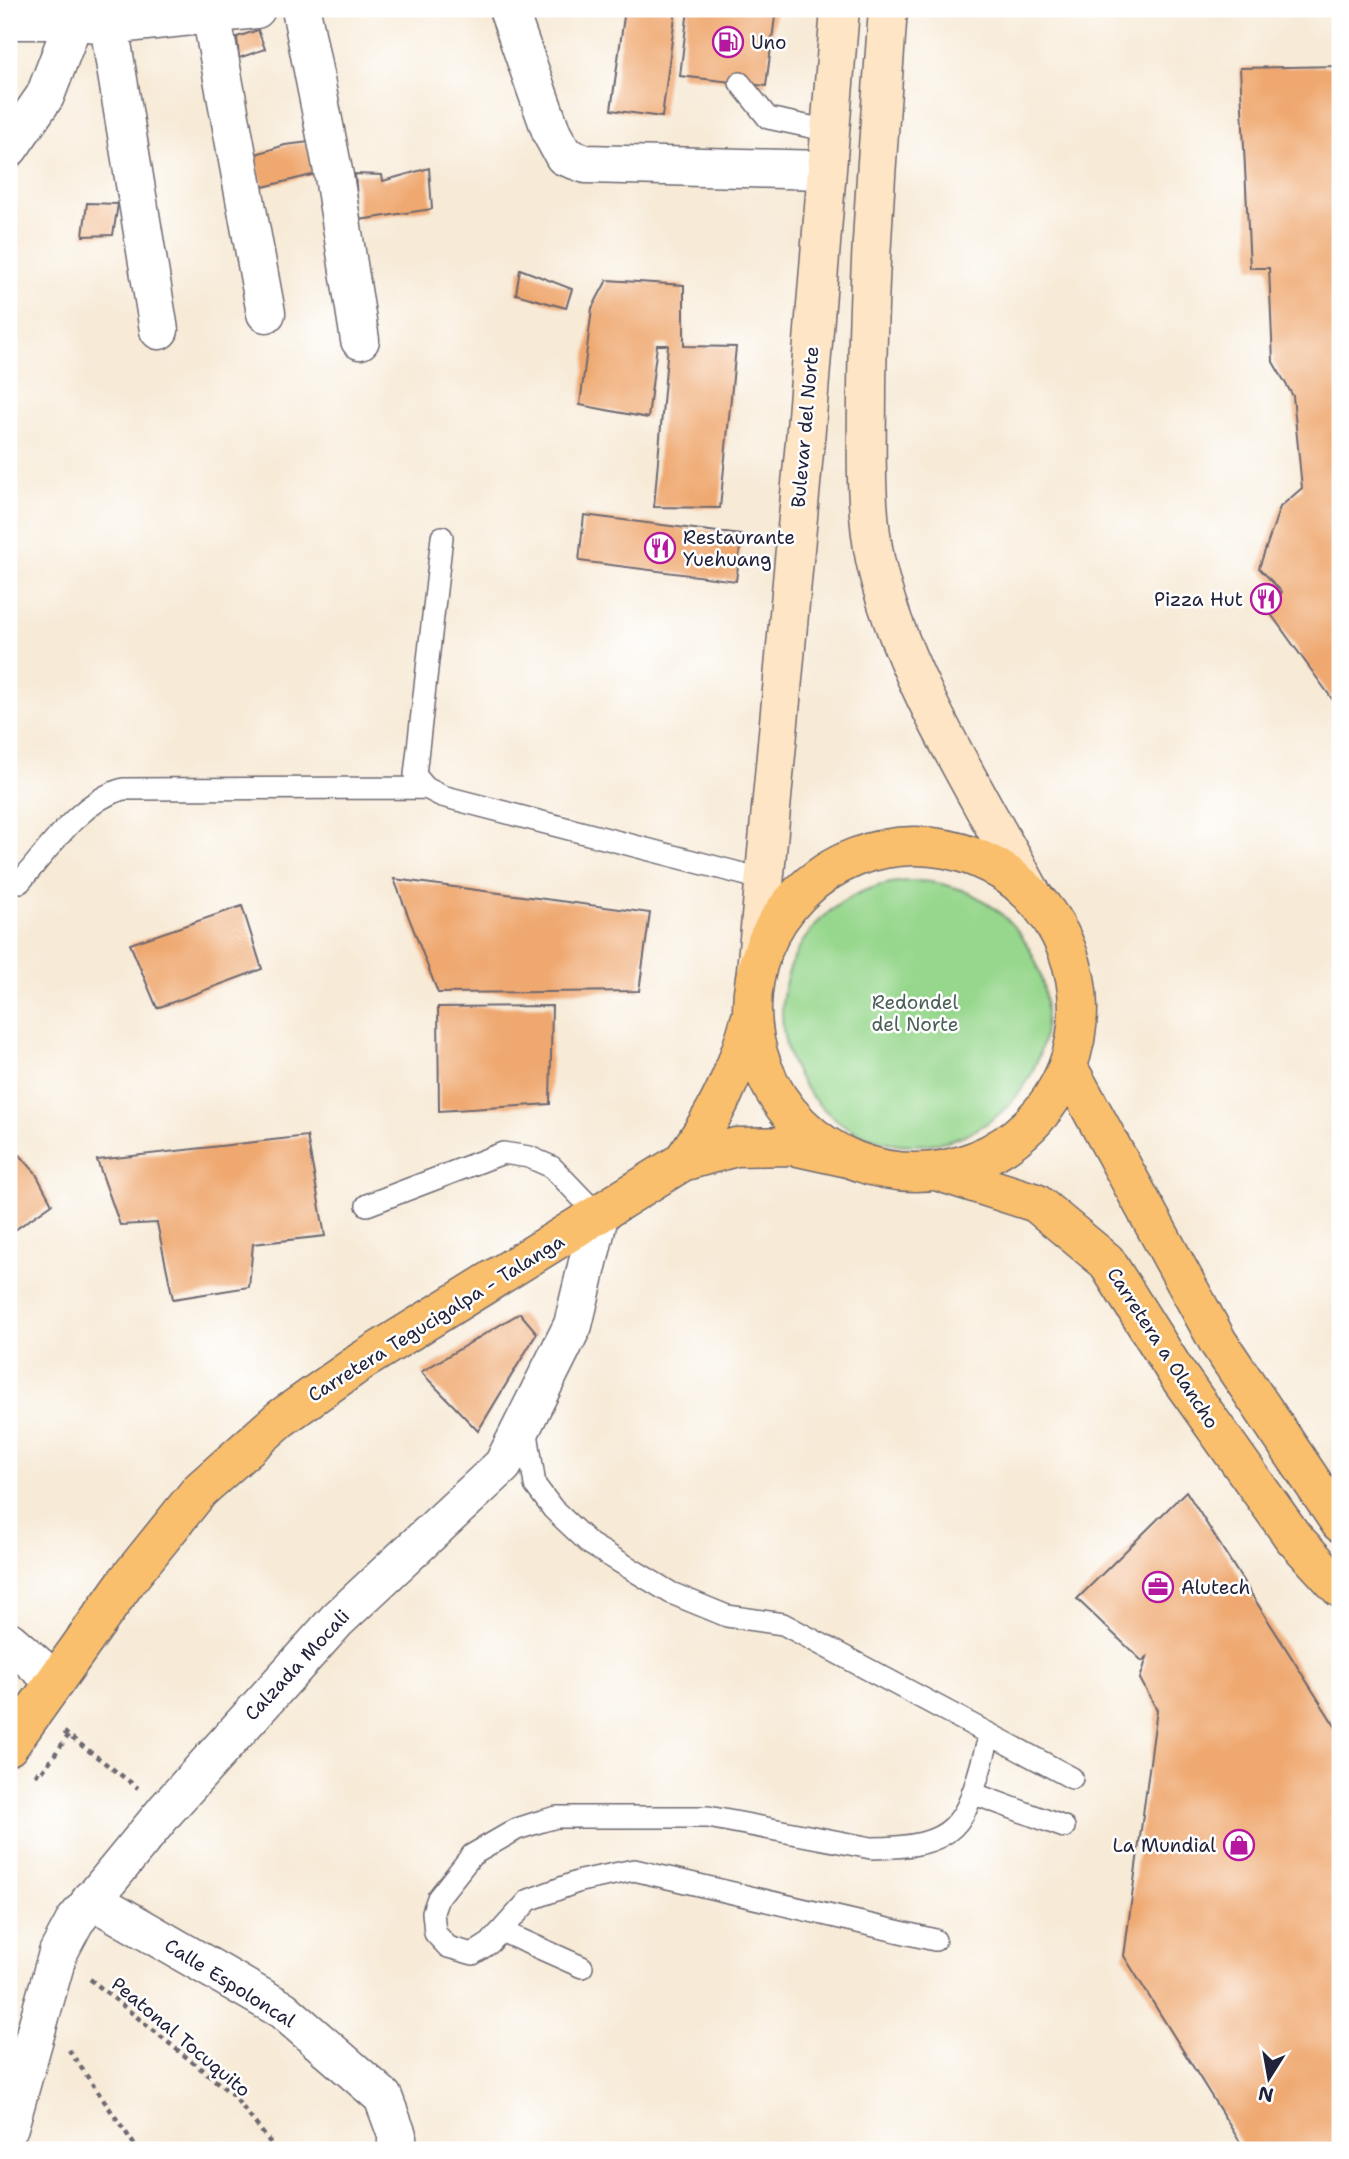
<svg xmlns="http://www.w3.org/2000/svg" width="1349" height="2159" font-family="'Shantell Sans',sans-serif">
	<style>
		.green { fill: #97d78d; stroke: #5c7c64; stroke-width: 2 }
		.building { fill: #efa870 }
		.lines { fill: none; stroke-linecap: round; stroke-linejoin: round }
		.lane-casing { stroke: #6d6871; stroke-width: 24 }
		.street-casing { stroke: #6d6871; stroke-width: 41 }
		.secondary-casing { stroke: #6d6871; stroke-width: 41 }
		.primary-casing { stroke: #6d6871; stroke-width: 41 }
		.path { stroke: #6d6871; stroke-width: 4.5; stroke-dasharray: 5 5; stroke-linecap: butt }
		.lane { stroke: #fff; stroke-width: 21 }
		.street { stroke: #fff; stroke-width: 38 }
		.secondary { stroke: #fde5c5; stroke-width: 38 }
		.primary { stroke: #f9bf6d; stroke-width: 38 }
		.labels { text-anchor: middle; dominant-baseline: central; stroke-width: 5; stroke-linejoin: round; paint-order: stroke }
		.poi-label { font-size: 19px; fill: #22223b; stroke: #fff; text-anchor: start }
		.street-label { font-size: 19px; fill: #22223b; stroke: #fff }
		.park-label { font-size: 19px; fill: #4b6158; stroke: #fff }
	</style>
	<rect width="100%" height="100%" fill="#fff"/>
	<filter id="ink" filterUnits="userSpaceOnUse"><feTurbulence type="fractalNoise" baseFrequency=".0143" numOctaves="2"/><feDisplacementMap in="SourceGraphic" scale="14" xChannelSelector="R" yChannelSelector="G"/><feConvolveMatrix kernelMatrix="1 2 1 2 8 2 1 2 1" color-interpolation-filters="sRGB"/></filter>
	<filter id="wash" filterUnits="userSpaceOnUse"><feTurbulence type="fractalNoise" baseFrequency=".00686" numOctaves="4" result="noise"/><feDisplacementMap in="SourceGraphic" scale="28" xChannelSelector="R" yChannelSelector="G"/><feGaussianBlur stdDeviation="1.57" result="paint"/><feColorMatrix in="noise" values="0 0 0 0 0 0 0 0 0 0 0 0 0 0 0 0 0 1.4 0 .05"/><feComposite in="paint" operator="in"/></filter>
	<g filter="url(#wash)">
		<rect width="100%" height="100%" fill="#f7ead6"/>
		<path class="green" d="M782 1013a132 132 0 1 1 264 0a132 132 0 1 1-264 0Z"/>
		<g id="blocks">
			<path class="building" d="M625,9H676L662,117L611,110Z
				M688,9H776L766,86L680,76Z
				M258,30L265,49L239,58L237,37Z
				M1340,66V710L1268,610L1282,592L1259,568L1280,507L1302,488L1293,396L1273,362L1269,268H1250L1240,68Z
				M317,141L320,173L263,187L253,155L285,145Z
				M429,168L432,209L359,220L355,174L382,175L383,181Z
				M87,203L118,204L113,235L83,236Z
				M520,269L572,289L566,308L516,294Z
				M607,280L684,285V346L736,347L720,508L654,507L668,345H657L648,418L580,405L592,308Z
				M584,515L742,535L736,581L579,561Z
				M394,879L650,913L639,991L438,993Z
				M242,906L262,969L157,1008L130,944Z
				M552,1006L550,1104L439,1111L438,1007Z
				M307,1136L325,1236L253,1244L249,1287L173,1299L157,1223L120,1225L97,1160Z
				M20,1155L35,1172L52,1204L9,1234V1164Z
				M520,1313L537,1333L478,1431L421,1372Z
				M1186,1491L1340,1734V2150H1245L1124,1956L1157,1710L1140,1679L1147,1657L1142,1661L1077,1599Z"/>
		</g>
	</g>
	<g filter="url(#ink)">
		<use href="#blocks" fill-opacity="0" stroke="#6d6871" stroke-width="2"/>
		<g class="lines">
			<g class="lane-casing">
				<path id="lane" d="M740,83L768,118L830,131
					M442,537L415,775L426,788L442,796L762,879
					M20,882C49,849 80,801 123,789L426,788
					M367,1205L503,1153L529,1157L552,1167L599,1216
					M526,1426L535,1485L553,1509L590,1544L671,1593L727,1616L783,1624L1072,1778
					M972,1793L1064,1827
					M501,1931L582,1967
					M935,1940L634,1870L580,1881L529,1900L490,1943L473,1954L448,1947L435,1933L433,1912L438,1898L472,1855L517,1829L542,1821L557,1817H708L871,1848C968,1848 966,1816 990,1734"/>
			</g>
			<g class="street-casing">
				<path id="street" d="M301,9L334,176L360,340
					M508,9L552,134L564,156L586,164L826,170
					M211,13L266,313
					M9,20H74L109,25L256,9
					M109,25L159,330
					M9,148L45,96L74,20
					M9,1641L55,1681
					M91,1899L283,2010L383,2097L397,2135V2150
					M9,2127L58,1953L75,1921L166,1810L337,1620L503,1465L573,1325L599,1216"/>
			</g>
			<g class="secondary-casing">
				<path id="secondary" d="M888,9C879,136 868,262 867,390C867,446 864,503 875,559C897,667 979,796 1032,894
					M756,971L805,441L840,9"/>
			</g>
			<g class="primary-casing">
				<path id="primary" d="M752 1009a163 163 0 1 1 326 0a163 163 0 1 1-326 0Z
					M1068,1067L1218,1342L1340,1523
					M682,1162C717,1113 734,1079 750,1020
					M936,1171L1036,1203L1106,1261L1177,1374L1293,1537L1340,1588
					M9,1746L126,1582L200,1490L280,1419L362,1361L682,1162L736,1147L793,1146L848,1158"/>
			</g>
			<path class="path" d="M64,1732L138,1788
				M35,1772L40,1775L68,1736
				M90,1979L233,2095L276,2150
				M69,2050L138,2150"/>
			<use href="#lane" class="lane"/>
			<use href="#street" class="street"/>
			<use href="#secondary" class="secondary"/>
			<use href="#primary" class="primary"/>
		</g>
	</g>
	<defs>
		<g id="fuel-ring" transform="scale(1.575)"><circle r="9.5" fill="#fff" stroke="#b5179e" stroke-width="1.5"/><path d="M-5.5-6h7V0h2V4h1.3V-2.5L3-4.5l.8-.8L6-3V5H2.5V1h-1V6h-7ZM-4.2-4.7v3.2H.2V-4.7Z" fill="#b5179e"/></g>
		<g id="restaurant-ring" transform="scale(1.575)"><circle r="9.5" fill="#fff" stroke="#b5179e" stroke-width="1.5"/><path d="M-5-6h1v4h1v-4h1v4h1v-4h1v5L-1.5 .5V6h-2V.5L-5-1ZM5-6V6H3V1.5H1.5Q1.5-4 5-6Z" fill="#b5179e"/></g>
		<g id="office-ring" transform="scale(1.575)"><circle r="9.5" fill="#fff" stroke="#b5179e" stroke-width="1.5"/><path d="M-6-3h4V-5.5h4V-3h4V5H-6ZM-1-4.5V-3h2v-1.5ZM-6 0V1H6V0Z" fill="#b5179e"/></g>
		<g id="shop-ring" transform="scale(1.575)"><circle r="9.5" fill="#fff" stroke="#b5179e" stroke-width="1.5"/><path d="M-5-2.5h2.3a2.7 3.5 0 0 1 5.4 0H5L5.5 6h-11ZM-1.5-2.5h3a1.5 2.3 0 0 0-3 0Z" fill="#b5179e"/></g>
	</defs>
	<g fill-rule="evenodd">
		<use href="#fuel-ring" x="728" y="42"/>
		<use href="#restaurant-ring" x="660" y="548"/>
		<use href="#restaurant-ring" x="1266" y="599"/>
		<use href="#office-ring" x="1158" y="1587"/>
		<use href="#shop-ring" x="1239" y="1845"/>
	</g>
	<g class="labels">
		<g class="poi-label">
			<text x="751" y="42">Uno</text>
			<text x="683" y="537">Restaurante<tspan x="683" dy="22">Yuehuang</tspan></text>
			<text x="1243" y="599" text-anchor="end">Pizza Hut</text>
			<text x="1181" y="1587">Alutech</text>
			<text x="1216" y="1845" text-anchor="end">La Mundial</text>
		</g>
		<g class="street-label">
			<text transform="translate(805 427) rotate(-85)">Bulevar del Norte</text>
			<text transform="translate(436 1318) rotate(-32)">Carretera Tegucigalpa - Talanga</text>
			<text transform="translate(1163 1348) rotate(57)">Carretera a Olancho</text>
			<text transform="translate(297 1665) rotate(-47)">Calzada Mocali</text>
			<text transform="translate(230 1983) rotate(32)">Calle Espoloncal</text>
			<text transform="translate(181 2037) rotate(40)">Peatonal Tocuquito</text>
		</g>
		<g class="park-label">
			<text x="915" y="1002">Redondel<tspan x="915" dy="22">del Norte</tspan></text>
		</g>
	</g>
	<rect width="1349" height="2159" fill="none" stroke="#fff" stroke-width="35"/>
	<g transform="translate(1269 2078) rotate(191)" stroke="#ffffff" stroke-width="5" paint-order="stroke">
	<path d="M0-5L12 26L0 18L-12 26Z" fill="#22223b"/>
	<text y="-10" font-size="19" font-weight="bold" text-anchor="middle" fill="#22223b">N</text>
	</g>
</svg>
